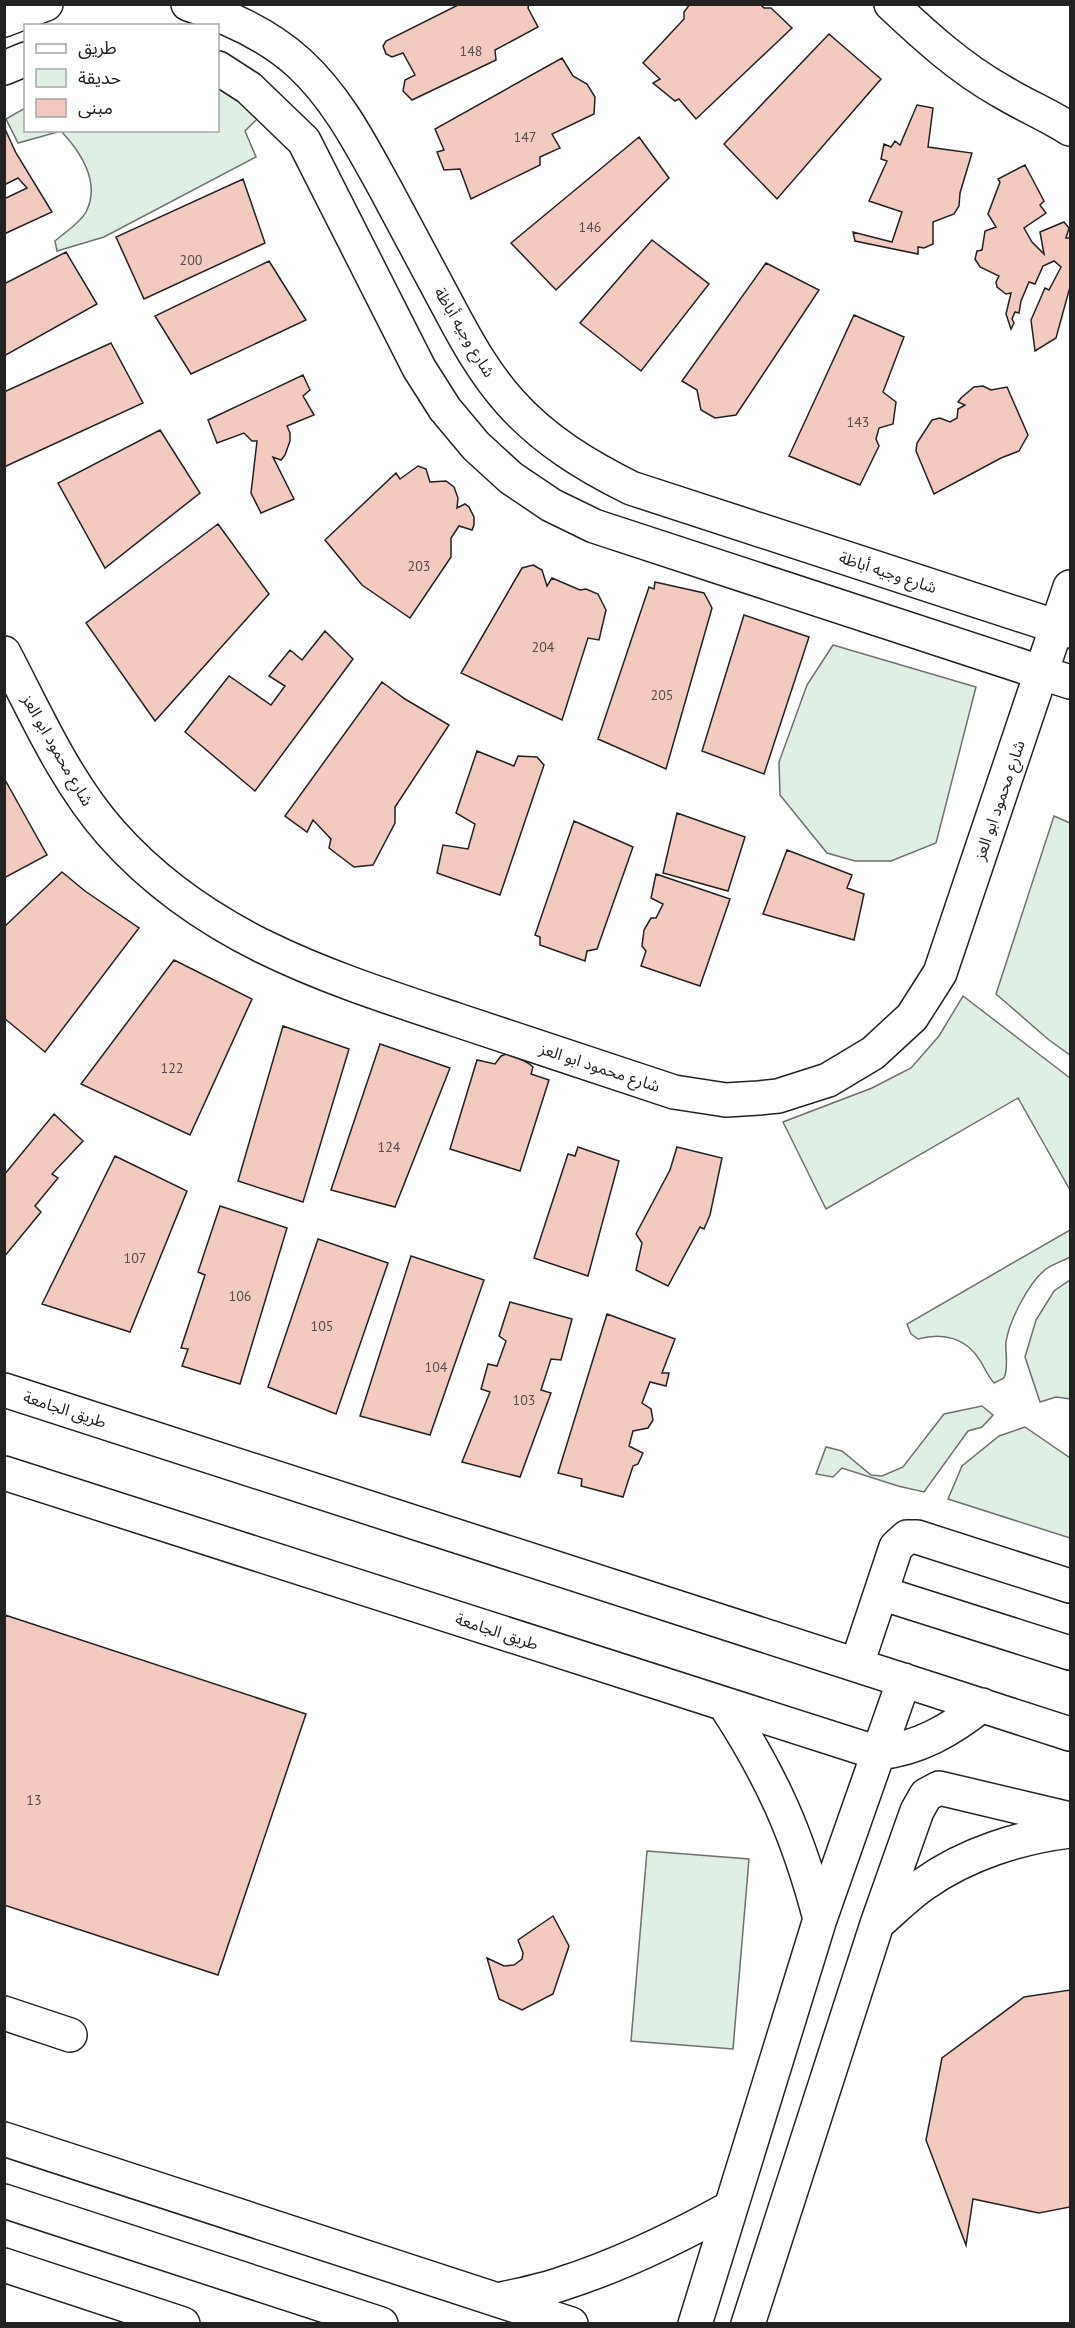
<svg xmlns="http://www.w3.org/2000/svg" width="1075" height="2328" font-family="'PT Sans','Noto Sans Arabic',sans-serif">
	<style>
		.green { fill: #e0efe3; stroke: #6f6f6f; stroke-width: 1.5 }
		.building { fill: #f3c9c0; stroke: #222; stroke-width: 1.5 }
		.lines { fill: none; stroke-linecap: round; stroke-linejoin: round }
		.minor-casing { stroke: #222; stroke-width: 36 }
		.minor { stroke: #fff; stroke-width: 33 }
		.labels { text-anchor: middle; dominant-baseline: central; stroke-width: 4.5; stroke-linejoin: round; paint-order: stroke }
		.number-label { font-size: 14px; fill: #564c4a }
		.street-label { font-size: 16px; fill: #222; stroke: #fff }
	</style>
	<rect width="100%" height="100%" fill="#fff"/>
	<path class="green" d="M218,84L229,91L257,119L245,131L256,157L104,237L57,251L55,241C64,233 80,223 86,212C101,183 81,152 61,131L18,143L6,119L25,108L26,130H218Z
		M833,645L976,687L936,843L891,861H855L827,853L780,795L779,762L807,685Z
		M1054,816L1070,823V1055L1049,1040L996,994Z
		M963,996L1070,1078V1190L1018,1098L826,1209L783,1122L872,1088L911,1068L939,1036Z
		M1070,1230V1257C1063,1261 1053,1264 1046,1269C1029,1282 1009,1321 1006,1342C1005,1354 1009,1367 1004,1378L994,1383C988,1376 985,1369 981,1362C967,1338 944,1332 918,1339L911,1334L907,1324Z
		M1070,1280V1399L1056,1397L1040,1402L1025,1357L1036,1320L1054,1291Z
		M982,1406L993,1415L982,1427L968,1431L924,1492L898,1486L842,1468L833,1477L816,1474L826,1447L842,1451L871,1475L882,1476L903,1467L944,1414Z
		M1025,1427L1070,1458V1538L948,1499L962,1466L999,1436Z
		M647,1851L749,1859L733,2049L631,2041Z"/>
	<path class="building" d="M460,4H529L528,8L538,27L495,50L496,60L412,100L403,91L405,80L415,75L403,53L392,57L386,54L383,46L386,41Z
		M690,4H760L764,8H771L792,28L696,119L679,99L675,101L653,83L660,79L643,63L684,19V12Z
		M829,34L881,79L777,199L724,144Z
		M562,58L573,76L587,84L595,97L594,114L552,134L560,148L540,157V165L471,199L460,169L444,170L437,152L444,150L435,129Z
		M917,105L933,108L928,147L972,153L960,193L959,206L954,214L933,222V244L924,248L918,247V254L855,241L853,232L892,242L902,212L869,201L887,161L881,159L884,144L891,147L895,141L900,145Z
		M4,127L16,153L52,212L4,234V199L27,188L18,178L4,185Z
		M639,137L669,178L556,290L511,243Z
		M1025,165L1044,201L1040,205L1046,213L1024,228L1032,242L1044,254L1040,232L1064,222L1069,228L1066,238H1070V287L1056,338L1035,351L1031,320L1045,288L1049,290L1061,267L1054,261L1043,266L1035,284L1029,282L1021,301L1019,313L1015,312L1012,319L1014,323L1011,329L1006,314L1011,293L1006,294L997,287L996,282L999,276L980,267L975,259L977,251L982,250L985,231L996,227L988,214L1000,182L998,179Z
		M243,179L265,243L144,299L116,237Z
		M652,240L709,284L641,371L580,323Z
		M66,252L97,304L4,356V284Z
		M269,261L306,320L191,374L155,316Z
		M766,263L819,290L736,415L715,418L701,410L697,390L682,381Z
		M854,315L904,337L883,392L896,402L893,424L879,428L876,439L879,446L860,485L789,456Z
		M111,343L143,403L4,467V392Z
		M303,375L310,390L303,396L314,415L287,426L290,433V441L285,455L281,460L273,457L294,499L261,513L251,493L257,441H252L244,433L217,443L208,420Z
		M983,386L991,390L1007,387L1028,435L1019,451L1001,458L934,494L916,451L917,443L932,420L940,418L950,422L957,418L958,409L965,405L958,402L961,398L974,387Z
		M160,430L200,493L105,568L58,483Z
		M418,466L426,469L430,482L446,481L454,487L458,498L457,508L465,504L469,507L474,517V525L472,530L459,526L451,538V557L410,618L362,585L325,540L396,473L400,479Z
		M218,524L269,594L155,721L86,623Z
		M533,565L542,570L547,586L552,578L580,590L586,589L598,594L606,610L599,640L588,638L562,720L461,673L522,568Z
		M655,582L704,593L712,608L666,769L598,739L649,587L654,589Z
		M744,615L809,637L764,774L702,751Z
		M325,631L353,659L255,791L185,732L229,676L271,705L285,686L269,676L290,650L302,660Z
		M382,682L405,699L449,725L395,807V823L373,865L354,867L329,848L331,839L313,820L307,832L285,816Z
		M477,751L514,766L518,756L537,757L544,765L500,895L437,873L443,845L468,849L475,824L456,813Z
		M4,778L47,855L4,878Z
		M677,813L745,837L728,891L663,873Z
		M574,821L633,847L597,949L587,951L585,961L540,945V937L535,935Z
		M787,850L852,875L847,888L864,894L854,940L763,914Z
		M62,872L85,891L139,928L45,1052L4,1018V927Z
		M656,874L730,899L700,986L641,966L646,951L642,946L644,930L651,918H656L663,904L651,898Z
		M174,960L252,999L190,1135L81,1084Z
		M283,1026L349,1049L303,1202L238,1181Z
		M380,1044L450,1068L395,1207L331,1190Z
		M509,1053L528,1063L533,1067L531,1074L549,1080L520,1171L450,1149L477,1060L495,1064L501,1056Z
		M54,1114L83,1141L52,1174L58,1178L35,1206L41,1212L4,1257V1175Z
		M578,1147L619,1161L588,1276L534,1258L568,1154L575,1156Z
		M677,1147L722,1158L710,1215L704,1229L700,1227L668,1286L636,1270L642,1243L636,1234L670,1170Z
		M115,1156L187,1191L130,1332L42,1304Z
		M220,1206L287,1228L240,1384L182,1366L188,1349L181,1348L205,1275L198,1272Z
		M318,1239L388,1263L336,1414L268,1387Z
		M411,1256L484,1280L430,1435L360,1416Z
		M510,1302L572,1319L561,1360L551,1359L541,1390L551,1393L520,1477L462,1462L490,1392L481,1389L488,1364L497,1366L506,1341L499,1336Z
		M607,1314L675,1339L662,1373H669L666,1386L650,1382L642,1403L651,1409L653,1420L648,1428L633,1431L629,1446L643,1453L638,1464L633,1466L623,1497L581,1486L582,1479L558,1473Z
		M5,1615L306,1714L218,1975L4,1905Z
		M553,1916L569,1946L553,1994L522,2010L499,1999L487,1958L504,1966L514,1965L522,1959L523,1953L518,1940Z
		M1070,1990V2207L1039,2213L973,2199L966,2245L926,2140L942,2058L1024,1997Z"/>
	<g class="lines">
		<g class="minor-casing">
			<path id="minor" d="M188,4C229,17 267,34 299,63C338,99 361,145 386,190C407,229 428,268 448,306C466,340 484,373 510,402C544,440 585,465 631,488L1070,631
				M891,4C925,36 960,68 1001,91C1024,105 1048,115 1070,129
				M4,20L46,4
				M4,68L26,59
				M218,68L249,88L304,141L419,368L445,409L476,446L511,478L551,505L594,526L1070,682
				M4,653C36,714 65,781 111,833C204,938 325,976 454,1019C527,1043 600,1068 674,1092L726,1100L759,1098L778,1096L828,1080L873,1053L912,1017L940,973L1070,587
				M4,1390L1070,1734
				M4,1473L878,1753C918,1749 951,1730 982,1705
				M881,1593L1070,1653
				M857,1664L896,1547L907,1537H917L1070,1586
				M725,1705C772,1777 798,1835 820,1919
				M878,1923C893,1910 908,1895 924,1884C966,1854 1020,1837 1070,1831
				M4,2013L70,2035
				M4,2139L571,2324
				M4,2201L381,2324
				M4,2265L183,2324
				M498,2300C519,2295 541,2291 561,2284C621,2265 676,2238 730,2208
				M695,2324L820,1919L904,1680
				M748,2324L877,1924L917,1811L926,1795L939,1788L1070,1819"/>
		</g>
		<use href="#minor" class="minor"/>
	</g>
	<g class="labels">
		<g class="number-label">
			<text x="471" y="51">148</text>
			<text x="525" y="137">147</text>
			<text x="590" y="227">146</text>
			<text x="191" y="260">200</text>
			<text x="858" y="422">143</text>
			<text x="419" y="566">203</text>
			<text x="543" y="647">204</text>
			<text x="662" y="695">205</text>
			<text x="172" y="1068">122</text>
			<text x="389" y="1147">124</text>
			<text x="135" y="1258">107</text>
			<text x="240" y="1296">106</text>
			<text x="322" y="1326">105</text>
			<text x="436" y="1367">104</text>
			<text x="524" y="1400">103</text>
			<text x="34" y="1800">13</text>
		</g>
		<g class="street-label">
			<text transform="translate(465 332) rotate(59)">شارع وجيه أباظة</text>
			<text transform="translate(888 572) rotate(18)">شارع وجيه أباظة</text>
			<text transform="translate(58 750) rotate(60)">شارع محمود ابو العز</text>
			<text transform="translate(999 800) rotate(-71)">شارع محمود ابو العز</text>
			<text transform="translate(600 1067) rotate(18)">شارع محمود ابو العز</text>
			<text transform="translate(65 1409) rotate(18)">طريق الجامعة</text>
			<text transform="translate(497 1631) rotate(18)">طريق الجامعة</text>
		</g>
	</g>
	<rect width="1075" height="2328" fill="none" stroke="#222222" stroke-width="12"/>
	<rect x="24" y="24" width="195" height="108" fill="#ffffff" stroke="#a7a7a7" stroke-width="1.5"/>
	<rect x="36" y="44" width="30" height="9" fill="#ffffff" stroke="#a7a7a7" stroke-width="1.5"/>
	<text x="78" y="54" font-size="18" fill="#222222">طريق</text>
	<rect x="36" y="69" width="30" height="18" fill="#e0efe3" stroke="#a7a7a7" stroke-width="1.5"/>
	<text x="78" y="84" font-size="18" fill="#222222">حديقة</text>
	<rect x="36" y="99" width="30" height="18" fill="#f3c9c0" stroke="#a7a7a7" stroke-width="1.5"/>
	<text x="78" y="114" font-size="18" fill="#222222">مبنى</text>
</svg>
